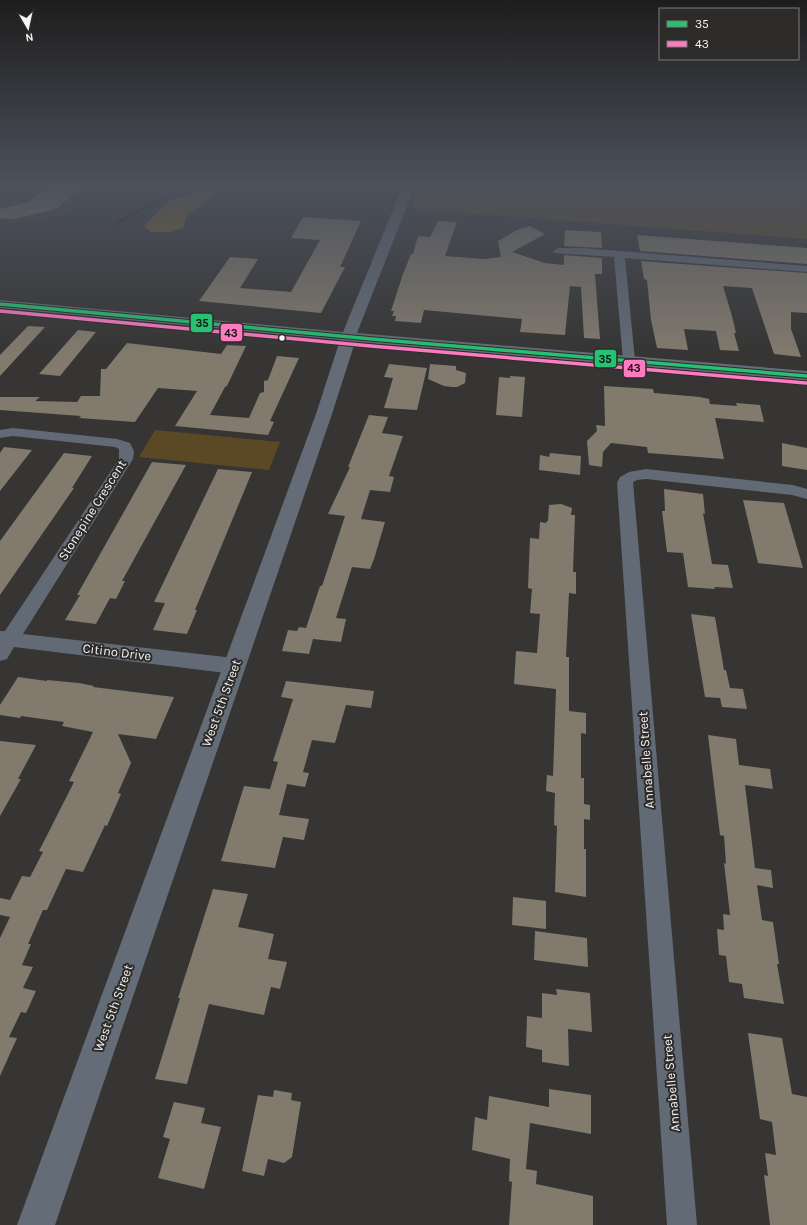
<svg xmlns="http://www.w3.org/2000/svg" width="807" height="1225" font-family="Karla,sans-serif">
	<style>
		.built { fill: #3f3b34 }
		.green { fill: #5b4926 }
		.forest { fill: #7d5f25 }
		.lines { fill: none; stroke-linecap: round; stroke-linejoin: round }
		.stream { stroke: #291f0d; stroke-width: 3 }
		.building { fill: #817a6d }
		.street { fill: #616a75; fill-rule: evenodd }
		.secondary { fill: #636c77; fill-rule: evenodd }
		.bus-1-casing { stroke: #2d2b29; stroke-width: 5.5 }
		.bus-2-casing { stroke: #2d2b29; stroke-width: 5.5 }
		.bus-1 { stroke: #26c172; stroke-width: 3.5 }
		.bus-2 { stroke: #fe7ac1; stroke-width: 3.5 }
		.bus-dot { fill: #f6f5f3; stroke: #2d2b29; stroke-width: 1.5 }
		.labels { text-anchor: middle; dominant-baseline: central; stroke-width: 4; stroke-linejoin: round; paint-order: stroke }
		.street-label { font-size: 13px; fill: #f6f5f3; stroke: #2d2b29 }
		.line-badge { stroke: #2d2b29; stroke-width: 1.5 }
		.pale-badge-label { font-size: 11px; text-anchor: middle; font-weight: bold; fill: #111 }
	</style>
	<rect width="100%" height="100%" fill="#363534"/>
	<path class="built" d="M0,183H103L69,214L8,224H0Z"/>
	<path class="green" d="M420,183H807V239L412,209Z
		M155,430L280,442L269,470L139,457Z"/>
	<path class="forest" d="M186,183H402L392,190L369,184H230L187,215L183,228L170,232H151L144,226Z"/>
	<g class="lines">
		<path class="stream" d="M114,224L155,203L216,183"/>
	</g>
	<path class="building" d="M52,183H87L56,209L14,219L0,218V209L28,202Z
		M303,217L361,221L340,267H345L321,313L199,301L230,257L258,259L240,288L291,292L320,240L291,238Z
		M438,221L457,222L445,256L484,259L501,257L498,241L519,229L530,226L545,234L512,252L545,263L564,265V255L602,258V274H595L600,339L584,338L581,287L570,286L565,335L520,332L522,319L424,310L421,323L395,321L396,316H392L394,311H391L403,274L411,254H413L418,236L430,237Z
		M565,230L601,232L602,248L564,246Z
		M637,235L807,248V264L640,251Z
		M641,261L807,273V313L791,312V329L801,357L774,354L752,288L723,286L732,316L736,333H734L739,351L720,350L716,331L684,329L688,350L657,348L651,320L647,280L644,279Z
		M28,326L45,327L0,376V355Z
		M78,330L96,332L60,376L39,374Z
		M127,343L221,354L227,345L246,346L227,386L225,387L210,415L249,418L260,393L264,392V381L268,380L277,356L299,358L270,421L274,422L268,435L175,426L197,391L158,388L135,422L79,418L81,416L0,410V397H40L35,401L77,402L81,396H100L101,369H106Z
		M389,364L427,368L417,410L384,408L393,378L384,377Z
		M430,364L456,366V370L466,373L465,383L457,387H452L444,386L428,379Z
		M510,376L525,377L522,417L496,415L499,377L510,378Z
		M604,386L653,389L654,393L700,397L709,399L710,404L737,406L736,403L760,405L764,422L715,418L724,459L648,453L647,447L611,443L603,452L602,467L589,465L587,441L597,431L596,425L605,426Z
		M369,415L388,417L382,433L403,436L389,476L394,477L390,492L370,490L361,519L385,522L374,559L370,569L352,567L336,618L346,619L341,642L313,639L309,654L282,651L288,630L297,631L299,627L306,628L320,586H322L345,516L328,514L350,467H348Z
		M782,443L807,448V470L782,466Z
		M4,447L32,450L0,491V453Z
		M64,453L92,456L72,488H74L0,595V541Z
		M550,453L581,456L580,475L539,470L540,455L549,457Z
		M152,462L186,465L122,581H125L116,599L110,598L96,624L65,620L80,595H77Z
		M218,469L252,472L195,610H197L187,634L153,630L165,603L154,602Z
		M664,489L703,494L705,514L703,513L712,564L728,565L733,588L714,587L715,589L688,587L683,553L667,552L662,511H665Z
		M743,500L784,503L803,568L758,563Z
		M561,504L572,508L571,515H575L573,572H576V594L569,593L566,657H569V711L586,713V734L581,733V778H584V804L590,805V820L584,819V849H586V897L555,892L557,826L554,825L555,793L546,791L547,775L553,776L556,689L514,684L516,651L537,653L540,614L530,613L532,589L528,588L530,538L539,539L540,522L546,523L547,521H548L549,505Z
		M691,614L715,617L724,670H726L730,688L743,689L747,709L722,707L720,698L705,697Z
		M18,677L47,681V680L79,683L94,686L93,687L174,697L156,739L118,734L131,763L118,793L121,794L107,826L105,825L83,872L66,869L47,910H43L28,944H31L22,965L33,967L23,988L36,991L26,1013L21,1012L9,1037L17,1038L0,1076V938L10,917L0,915V898L10,900L22,876L30,877L43,852L39,851L74,782L69,781L93,732L62,726L64,722L21,716L20,718L0,715V705Z
		M286,681L374,691L371,708L346,705L335,743L312,740L303,772L309,773L305,787L287,784L279,815L309,819L304,840L283,837L275,868L221,861L244,786L270,789L278,762L273,761L293,699L281,697Z
		M708,735L736,739L739,765L770,769L773,789L745,785L755,868L771,870L773,888L757,885L762,920L773,922L779,964H777L784,1004L744,998L742,984L729,982L726,956L719,955L717,929L724,930L723,914L730,915L724,863L726,864L724,836L720,835Z
		M0,741L36,745L18,779H21L0,816Z
		M213,889L248,894L238,927L274,934L268,959L287,962L280,989L271,987L264,1015L209,1004L187,1084L155,1079L180,998H178Z
		M513,897L546,901V929L512,925Z
		M535,931L587,938L588,967L534,960Z
		M556,989L590,993L592,1032L568,1029L569,1066L542,1062V1050L526,1047L527,1016L542,1018V993L557,995Z
		M748,1033L782,1038L792,1094L807,1097V1225H770L764,1175L768,1176L765,1153L776,1155L772,1122L760,1119Z
		M549,1089L591,1095V1134L530,1123L526,1169L537,1171L536,1184L593,1196V1225H509L512,1182L509,1181L510,1159L472,1150L475,1117L487,1120L489,1096L549,1107Z
		M274,1090L292,1093L291,1100L301,1102L292,1157L284,1163L268,1159L264,1176L242,1171L258,1095L273,1097Z
		M174,1102L205,1108L201,1123L221,1127L204,1189L158,1178L170,1139L163,1137Z"/>
	<g class="lines">
		<path class="street" d="M558,248H582L807,266V272L625,258L635,360L634,363H624L623,360L614,257L554,253L553,251Z
			M13,428L117,439L130,443L134,451L133,459L23,634L234,658L241,661L244,666L241,671L234,674L14,647L7,659L0,661V631H5L119,459V449L115,447L13,436L0,438V430Z
			M646,469L793,485L807,489V499L792,495L646,479L637,480L633,482L697,1225H667L617,483L620,477L629,472Z"/>
		<path class="secondary" d="M404,183H416L357,333L807,371V381L355,342L332,414L55,1225H17L316,414L340,340L0,308V300L343,332Z"/>
		<g class="bus-1-casing">
			<path id="bus-1" d="M0,304L372,339L807,376"/>
		</g>
		<g class="bus-2-casing">
			<path id="bus-2" d="M0,311L371,346L806,383"/>
		</g>
		<use href="#bus-1" class="bus-1"/>
		<use href="#bus-2" class="bus-2"/>
	</g>
	<linearGradient id="sky" x2="0" y2="1"><stop stop-color="#1e1d1d"/><stop offset="0.52" stop-color="#4c515c"/><stop offset="1" stop-color="#4c515c" stop-opacity="0"/></linearGradient>
	<rect width="807" height="354" fill="url(#sky)"/>
	<circle class="bus-dot" cx="282" cy="338" r="3.5"/>
	<g class="labels">
		<g class="street-label">
			<text transform="translate(92 510) rotate(-58)">Stonepine Crescent</text>
			<text transform="translate(117 652) rotate(7)">Citino Drive</text>
			<text transform="translate(221 703) rotate(-70)">West 5th Street</text>
			<text transform="translate(646 760) rotate(-94)">Annabelle Street</text>
			<text transform="translate(113 1008) rotate(-70)">West 5th Street</text>
			<text transform="translate(671 1083) rotate(-95)">Annabelle Street</text>
		</g>
	</g>
	<g class="line-badge">
		<rect x="190" y="313" width="23" height="20" rx="4" fill="#26c172"/>
		<rect x="220" y="323" width="23" height="19" rx="4" fill="#fe7ac1"/>
		<rect x="594" y="349" width="23" height="19" rx="4" fill="#26c172"/>
		<rect x="623" y="359" width="23" height="19" rx="4" fill="#fe7ac1"/>
	</g>
	<g class="pale-badge-label">
		<text x="202" y="327">35</text>
		<text x="231" y="337">43</text>
		<text x="605" y="363">35</text>
		<text x="634" y="372">43</text>
	</g>
	<rect x="659" y="8" width="140" height="52" fill="#2d2b29" stroke="#7d7c7a"/>
	<rect x="667" y="21" width="20" height="6" fill="#26c172" stroke="#7d7c7a"/>
	<text x="695" y="28" font-size="12" fill="#f6f5f3">35</text>
	<rect x="667" y="41" width="20" height="6" fill="#fe7ac1" stroke="#7d7c7a"/>
	<text x="695" y="48" font-size="12" fill="#f6f5f3">43</text>
	<g transform="translate(28 28) rotate(171)" stroke="#2d2b29" stroke-width="3" paint-order="stroke">
	<path d="M0-3L7 15L0 10L-7 15Z" fill="#f6f5f3"/>
	<text y="-6" font-size="11" font-weight="bold" text-anchor="middle" fill="#f6f5f3">N</text>
	</g>
</svg>
